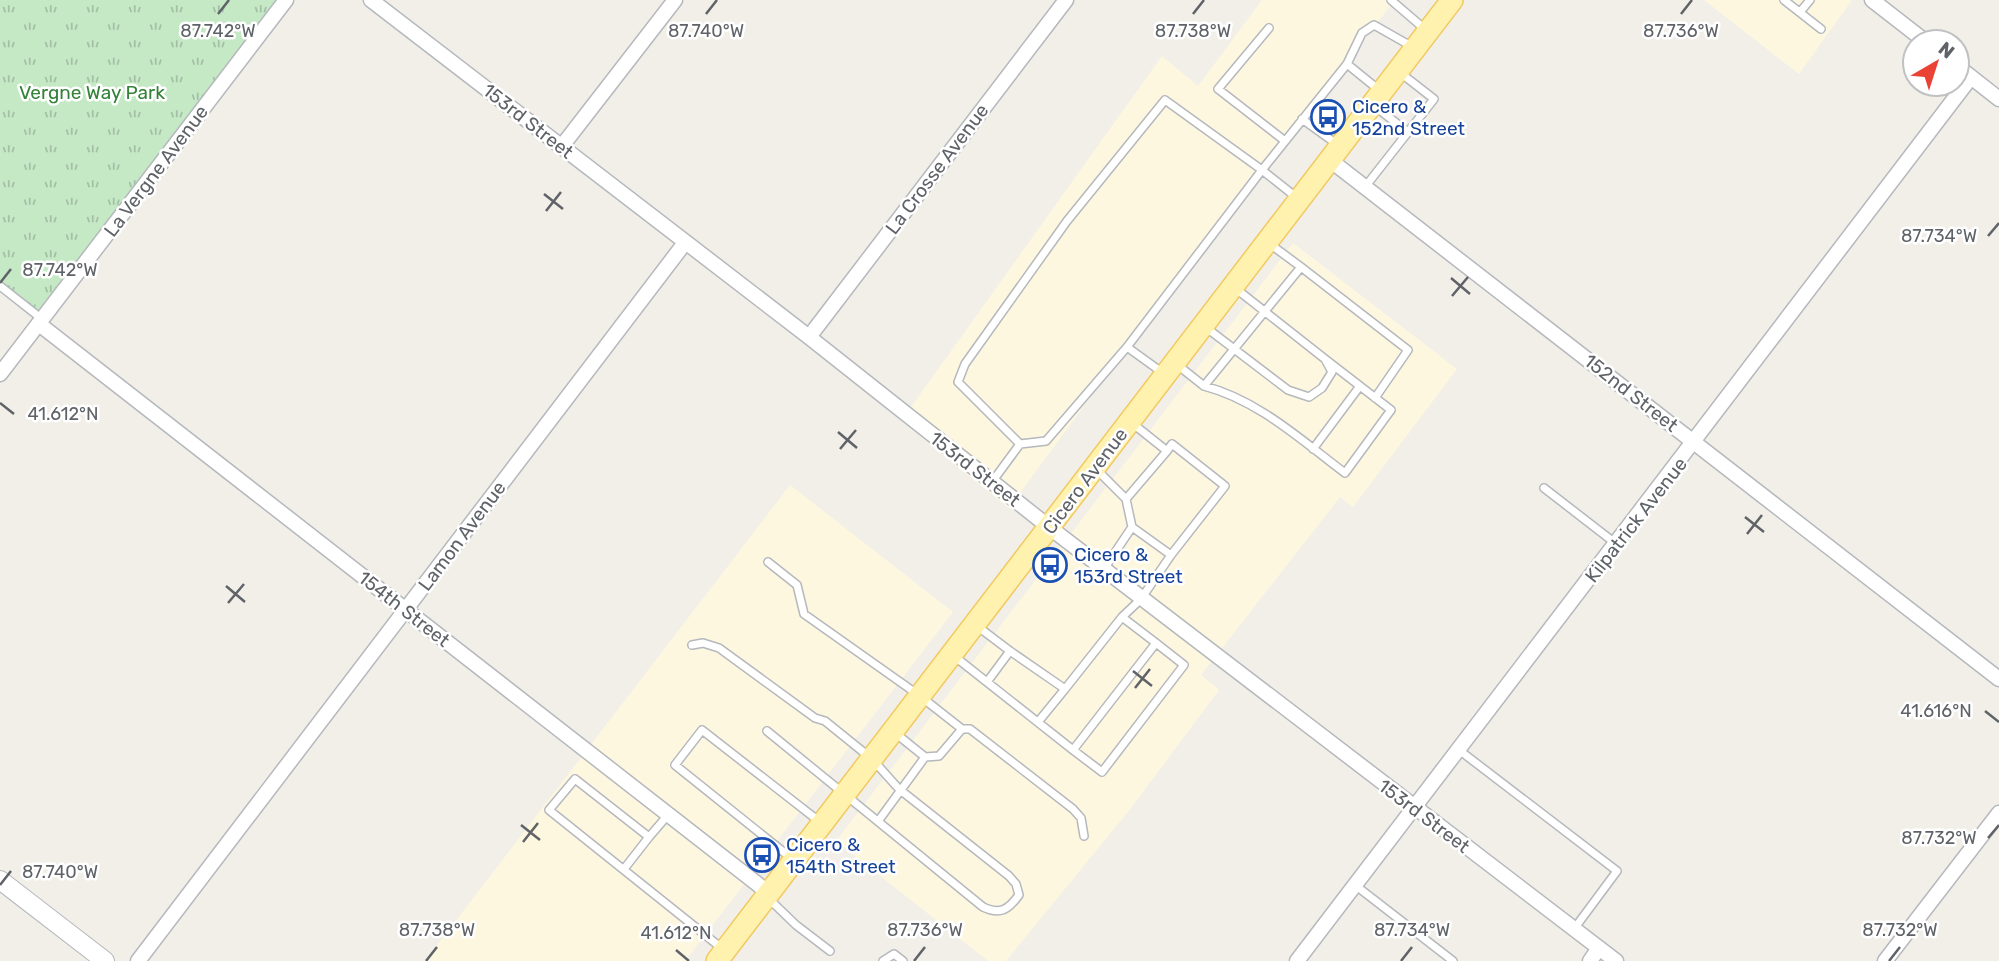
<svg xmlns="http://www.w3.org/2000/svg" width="1999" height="961" font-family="Rubik,sans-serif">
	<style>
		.commercial { fill: #fef7e0 }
		.park { fill: url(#park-tufts) }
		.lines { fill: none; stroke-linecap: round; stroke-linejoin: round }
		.service-casing { stroke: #b5b8bc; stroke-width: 10 }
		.minor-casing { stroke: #b5b8bc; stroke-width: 17 }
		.tertiary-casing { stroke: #b5b8bc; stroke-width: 20 }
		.primary-casing { stroke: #f2c960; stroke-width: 24 }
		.service { stroke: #fff; stroke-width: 7 }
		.minor { stroke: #fff; stroke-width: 14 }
		.tertiary { stroke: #fff; stroke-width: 18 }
		.primary { stroke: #fff2af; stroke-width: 21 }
		.ticks { fill: none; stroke: #5f6368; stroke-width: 2.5 }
		.labels { text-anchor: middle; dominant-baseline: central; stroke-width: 5; stroke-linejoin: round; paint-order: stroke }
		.park-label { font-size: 19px; fill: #348238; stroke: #fff }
		.transit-label { font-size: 19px; fill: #164399; stroke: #fff; text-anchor: start }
		.street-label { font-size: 19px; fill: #5f6368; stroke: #fff }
		.ticks-label { font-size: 18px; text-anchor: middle; fill: #5f6368; stroke: #fff; stroke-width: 5; stroke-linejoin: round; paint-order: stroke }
	</style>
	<defs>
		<pattern id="park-tufts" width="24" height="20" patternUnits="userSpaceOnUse" patternTransform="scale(1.75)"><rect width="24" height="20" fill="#c5e8c5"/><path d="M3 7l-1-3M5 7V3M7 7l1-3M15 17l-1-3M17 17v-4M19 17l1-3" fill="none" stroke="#a3c0a4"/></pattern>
	</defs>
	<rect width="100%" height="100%" fill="#f1efe8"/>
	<path class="commercial" d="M1262,0H1395L1161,301L1009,508L901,421L1162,56L1198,86Z
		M1704,0H1852L1799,74Z
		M1293,243L1457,369L1353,507L1340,497L1201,675L1219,690L1131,808L1006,961H988L836,841Z
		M790,485L953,612L685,961H425Z"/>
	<path class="park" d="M0,0H277L37,317L0,288Z"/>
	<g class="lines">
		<g class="service-casing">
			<path id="service" d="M1391,0L1427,31
				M1784,0L1821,29
				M1800,12L1810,0
				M1269,28L1218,89L1285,141
				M1347,64L1379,90
				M1373,105L1408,132
				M1302,119L1338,145
				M1365,187L1434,99L1398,71
				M1296,197L1262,170L1347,64L1362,33L1374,25L1411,46
				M1301,267L1408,350L1375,398
				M0,286L42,319
				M1204,326L1288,390L1309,397L1322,388L1332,372L1325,359L1235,288
				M1175,363L1204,386L1301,267L1270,244
				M1204,386C1258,400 1301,440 1345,473L1391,410L1325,359
				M1020,444L1046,441L1127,347L1163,373
				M1313,449L1360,386
				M1167,451L1172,444L1225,486L1171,555
				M1096,469L1126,499L1132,527L1104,569
				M992,482L1020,444L958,382L965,364L1067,221L1165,100L1262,170L1127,347
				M1544,488L1615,543
				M1126,499L1167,451L1132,423
				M768,562L797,585L804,614L920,696L962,729L939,756L925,757L879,820
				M977,626L1010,651
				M692,645L703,643L719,648L815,718L825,721L872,759L899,789L1009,876L1016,884L1019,895C1008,910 1000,915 983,907L767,731
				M954,656L1073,750L1156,643L1122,617L1141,599L1171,555L1132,527
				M987,682L1010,651L1065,689L1122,617
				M1038,722L1065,689
				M962,729H970L1073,809L1081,818L1084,836
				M894,732L925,757
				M1073,750L1102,772L1184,665L1156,643
				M1459,750L1617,871L1574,929
				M668,815L649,837L575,779L549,810L724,950
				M791,858L675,765L702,730L820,822
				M624,869L649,837
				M1355,885L1453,961
				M767,897L796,925L830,951
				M883,961L894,954L903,961"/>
		</g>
		<g class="minor-casing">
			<path id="minor" d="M371,0L809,337L1049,527L1616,961
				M1872,0L1926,42
				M1957,66L1999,99
				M562,146L675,0
				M1330,160L1999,679
				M39,324L769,893
				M809,337L1066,0
				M0,374L286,0
				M138,961L684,244
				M1297,961L1971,77
				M1590,961L1599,948
				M1885,961L1999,813"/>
		</g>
		<g class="tertiary-casing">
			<path id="tertiary" d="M0,880L105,961"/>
		</g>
		<g class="primary-casing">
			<path id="primary" d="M717,961L1452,0"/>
		</g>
		<use href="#service" class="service"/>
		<use href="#minor" class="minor"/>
		<use href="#tertiary" class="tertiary"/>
		<use href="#primary" class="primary"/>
	</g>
	<path class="ticks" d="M218,14L229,0M706,14L717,0M1193,14L1204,0M1681,14L1692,0M544,194L563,209M546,211L561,192M1988,236L1999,223M1451,278L1470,294M0,283L11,269M1452,296L1468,277M0,403L14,414M838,432L857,448M840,449L856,430M1745,517L1764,532M1747,534L1762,515M226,586L245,602M228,603L244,584M1133,671L1152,686M1135,688L1150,669M1985,711L1999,722M521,825L540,840M1988,838L1999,825M523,842L538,823M0,885L11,871M676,950L689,961M426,961L437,947M914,961L925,947M1401,961L1412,947M1889,961L1900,947"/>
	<defs>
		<g id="bus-ring" transform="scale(1.75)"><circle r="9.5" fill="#fff" stroke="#1a4fb4" stroke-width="1.5"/><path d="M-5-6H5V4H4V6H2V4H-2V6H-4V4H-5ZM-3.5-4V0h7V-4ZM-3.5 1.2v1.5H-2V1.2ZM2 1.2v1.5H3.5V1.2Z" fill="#1a4fb4"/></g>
	</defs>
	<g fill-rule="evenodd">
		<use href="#bus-ring" x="1328" y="117"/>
		<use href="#bus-ring" x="1050" y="565"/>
		<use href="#bus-ring" x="762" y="855"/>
	</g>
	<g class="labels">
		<g class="park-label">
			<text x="92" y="92">Vergne Way Park</text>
		</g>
		<g class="transit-label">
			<text x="1352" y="106">Cicero &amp;<tspan x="1352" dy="22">152nd Street</tspan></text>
			<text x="1074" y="554">Cicero &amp;<tspan x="1074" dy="22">153rd Street</tspan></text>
			<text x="786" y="844">Cicero &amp;<tspan x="786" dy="22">154th Street</tspan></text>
		</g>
		<g class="street-label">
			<text transform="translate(528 121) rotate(38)">153rd Street</text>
			<text transform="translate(937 169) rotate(-53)">La Crosse Avenue</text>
			<text transform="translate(156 171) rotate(-53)">La Vergne Avenue</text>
			<text transform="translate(1631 393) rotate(38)">152nd Street</text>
			<text transform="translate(975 469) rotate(38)">153rd Street</text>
			<text transform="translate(1085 481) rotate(-53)">Cicero Avenue</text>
			<text transform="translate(1636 520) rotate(-52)">Kilpatrick Avenue</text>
			<text transform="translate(462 536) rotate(-53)">Lamon Avenue</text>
			<text transform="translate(404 609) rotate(38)">154th Street</text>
			<text transform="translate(1424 816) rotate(37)">153rd Street</text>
		</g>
	</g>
	<g class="ticks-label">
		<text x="218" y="37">87.742°W</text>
		<text x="706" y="37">87.740°W</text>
		<text x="1193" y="37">87.738°W</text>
		<text x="1681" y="37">87.736°W</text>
		<text x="1939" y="242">87.734°W</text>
		<text x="60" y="276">87.742°W</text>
		<text x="63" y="420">41.612°N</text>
		<text x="1936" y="717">41.616°N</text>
		<text x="1939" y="844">87.732°W</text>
		<text x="60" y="878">87.740°W</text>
		<text x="437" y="936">87.738°W</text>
		<text x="925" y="936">87.736°W</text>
		<text x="1412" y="936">87.734°W</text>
		<text x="1900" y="936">87.732°W</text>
		<text x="676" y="939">41.612°N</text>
	</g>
	<g transform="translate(1936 63) rotate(39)"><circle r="33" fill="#ffffff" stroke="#bfc1c3" stroke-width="2"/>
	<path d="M0-5L12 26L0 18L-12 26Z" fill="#ea4335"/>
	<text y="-10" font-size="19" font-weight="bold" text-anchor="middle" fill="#5f6368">N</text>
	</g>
</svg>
